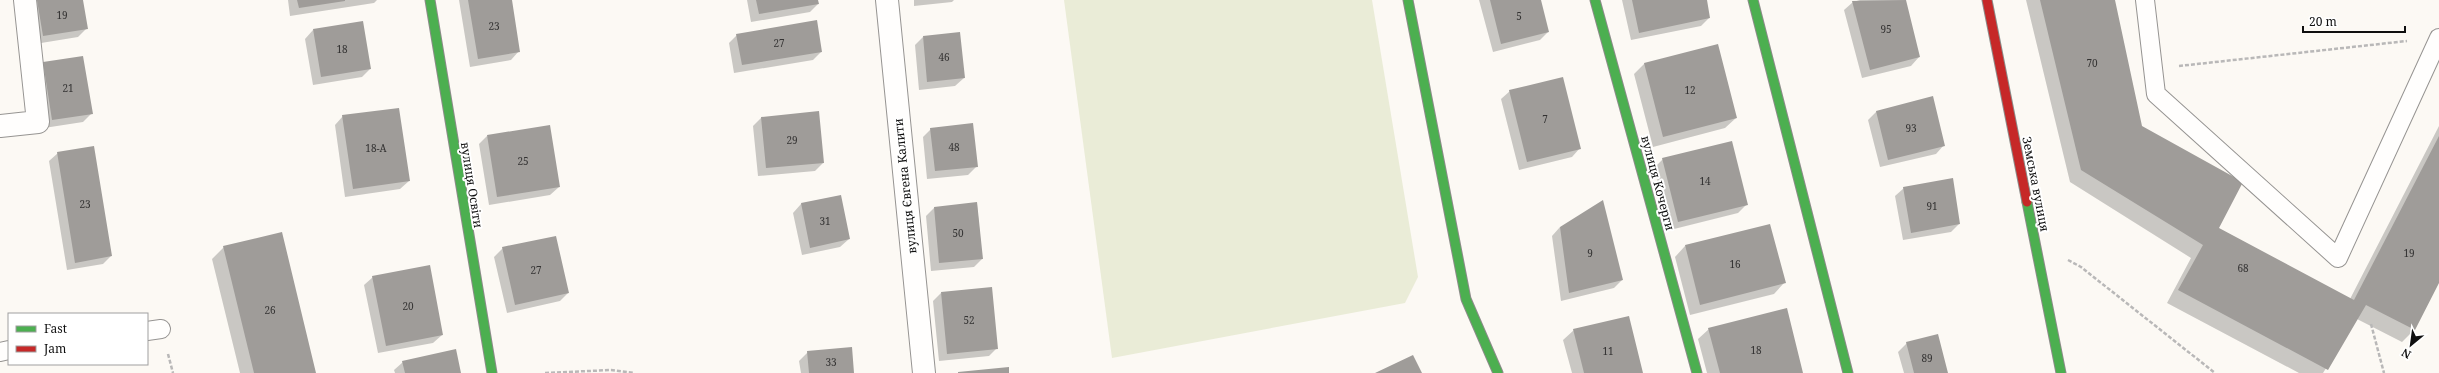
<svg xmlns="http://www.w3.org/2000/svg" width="2439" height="373" font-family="'Noto Serif',serif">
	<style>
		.cemetery { fill: #eaecd7 }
		.shadow { fill: #0003 }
		.building { fill: #9f9c99 }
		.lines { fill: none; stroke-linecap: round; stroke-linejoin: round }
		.lane-casing { stroke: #969492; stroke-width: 20 }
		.street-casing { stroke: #969492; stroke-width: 24 }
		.fast-casing { stroke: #8c8b89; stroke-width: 11 }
		.jam-casing { stroke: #8c8b89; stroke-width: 11 }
		.path { stroke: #b9b8b8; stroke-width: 2.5; stroke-dasharray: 4 2; stroke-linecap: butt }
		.lane { stroke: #fffefd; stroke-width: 18 }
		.street { stroke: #fffefd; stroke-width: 22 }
		.fast { stroke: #4caf50; stroke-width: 9 }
		.jam { stroke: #c62828; stroke-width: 9 }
		.labels { text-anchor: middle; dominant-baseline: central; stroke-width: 4; stroke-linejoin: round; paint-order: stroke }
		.number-label { font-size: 10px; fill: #333232 }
		.street-label { font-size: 12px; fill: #0f0f0f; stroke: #fff }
	</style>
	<rect width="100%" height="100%" fill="#fcf9f4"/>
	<path class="cemetery" d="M1064,0H1372L1418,277L1405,303L1112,358Z"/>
	<path class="shadow" d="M29,0H82L86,29L78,37L35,44Z
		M288,0H377L374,3L290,16Z
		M459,0H511L519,51L511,60L470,67Z
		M747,0H817L818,4L810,12L751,22Z
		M914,0H954L952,2L914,6Z
		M1479,0H1540L1548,32L1540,40L1493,52Z
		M1622,0H1706L1709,18L1701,26L1631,40Z
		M1860,0H1905L1919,57L1911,66L1862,78L1844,10L1853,2Z
		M2026,0H2114L2141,126L2218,228L2350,299L2439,126V281L2414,330L2402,342L2357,319L2323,373H2299L2167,303L2191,258L2070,182Z
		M313,30L370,69L362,77L313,85L305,39Z
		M737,35L821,52L813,60L734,73L729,43Z
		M923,37L964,78L955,86L919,90L915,45Z
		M43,63L91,114L83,122L44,128L35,72Z
		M1645,63L1736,118L1725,128L1653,147L1634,74Z
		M1510,91L1580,148L1572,157L1519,170L1501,99Z
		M1877,111L1944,145L1936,154L1880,167L1868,120Z
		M818,112L823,163L815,171L758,176L753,126L761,118Z
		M343,116L409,181L400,189L345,197L335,125Z
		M931,129L977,166L968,175L927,179L923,137Z
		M487,136L559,187L550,195L489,205L479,144Z
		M58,153L111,256L103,264L67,270L49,161Z
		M1663,159L1747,204L1738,213L1670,230L1654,168Z
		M1904,188L1959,224L1951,232L1903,240L1895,196Z
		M840,196L849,239L840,247L802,255L793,213L801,204Z
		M977,204L982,259L974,267L931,271L926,216L934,208Z
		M1560,227L1622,280L1614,288L1561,301L1552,236Z
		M1685,246L1784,283L1774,294L1690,315L1675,257Z
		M224,247L315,373H240L212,259Z
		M503,248L568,293L560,301L507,313L494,257Z
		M373,277L442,335L433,343L378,353L364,285Z
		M941,293L997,348L989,356L939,361L933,301Z
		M1709,329L1802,373H1707L1698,339Z
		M1574,330L1642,373H1572L1563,340Z
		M1907,343L1947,373H1904L1898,352Z
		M808,352L853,373H801L799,361Z
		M403,362L460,373H395L394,370Z"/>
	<path class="building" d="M37,0H83L88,29L43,36Z
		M297,0H345V1L299,8Z
		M468,0H512L520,52L478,59Z
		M756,0H818L819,4L759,14Z
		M1490,0H1541L1549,32L1501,44Z
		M1632,0H1707L1710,18L1639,33Z
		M1906,0L1920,57L1870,70L1852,1Z
		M2040,0H2115L2142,126L2243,182L2219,228L2354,300L2439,136V283L2415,330L2366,305L2328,370L2178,290L2203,245L2081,170Z
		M817,20L822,52L742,65L736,34Z
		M363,21L371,69L321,77L313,29Z
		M960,32L965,78L927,82L923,36Z
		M1718,44L1737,118L1663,137L1644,63Z
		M83,56L93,114L52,120L43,62Z
		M1563,77L1581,149L1527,162L1509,90Z
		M1933,96L1945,146L1888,160L1876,111Z
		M399,108L410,181L353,189L342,115Z
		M819,111L824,163L766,168L761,117Z
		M973,123L978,167L935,171L930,128Z
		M550,125L560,187L497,197L487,135Z
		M1732,141L1748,205L1678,222L1662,158Z
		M94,146L112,256L75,263L57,152Z
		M1953,178L1960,224L1911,233L1903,187Z
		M841,195L850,239L810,248L801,203Z
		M1603,200L1623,280L1569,293L1560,227Z
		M977,202L983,259L939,263L934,207Z
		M1770,224L1786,283L1700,305L1685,245Z
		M282,232L316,373H254L223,246Z
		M556,236L569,293L515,305L502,247Z
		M430,265L443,335L386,346L372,276Z
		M992,287L998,349L947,354L941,292Z
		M1787,308L1803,373H1720L1708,328Z
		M1629,316L1643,373H1584L1573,329Z
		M1938,334L1948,373H1914L1906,342Z
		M852,347L854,373H809L807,351Z
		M456,349L461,373H405L402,361Z
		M1413,355L1422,373H1375Z
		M1009,367V373H958V372Z"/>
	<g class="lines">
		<g class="lane-casing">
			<path id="lane" d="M2145,0L2156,94L2338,258L2439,38
				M147,331L161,329
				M0,352L9,350"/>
		</g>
		<g class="street-casing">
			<path id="street" d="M887,0L924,373
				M0,126L38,122L25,0"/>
		</g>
		<g class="fast-casing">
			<path id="fast" d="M430,0L492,373
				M1408,0L1466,299L1498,373
				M1595,0L1697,373
				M1753,0L1848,373
				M2027,202L2061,373"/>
		</g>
		<g class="jam-casing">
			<path id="jam" d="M1987,0L2027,202"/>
		</g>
		<path class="path" d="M2179,66L2407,41
			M2068,260L2081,267L2215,373
			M2371,324L2384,373
			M168,354L173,373
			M545,373L611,370L634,373"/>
		<use href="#lane" class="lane"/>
		<use href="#street" class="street"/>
		<use href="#fast" class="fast"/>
		<use href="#jam" class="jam"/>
	</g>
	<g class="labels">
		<g class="number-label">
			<text x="62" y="15">19</text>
			<text x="1519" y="16">5</text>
			<text x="494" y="26">23</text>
			<text x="1886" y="29">95</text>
			<text x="779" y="43">27</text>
			<text x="342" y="49">18</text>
			<text x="944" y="57">46</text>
			<text x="2092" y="63">70</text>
			<text x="68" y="88">21</text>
			<text x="1690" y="90">12</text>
			<text x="1545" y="119">7</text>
			<text x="1911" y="128">93</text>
			<text x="792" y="140">29</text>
			<text x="954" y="147">48</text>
			<text x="376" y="148">18-А</text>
			<text x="523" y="161">25</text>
			<text x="1705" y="181">14</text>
			<text x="85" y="204">23</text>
			<text x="1932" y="206">91</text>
			<text x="825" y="221">31</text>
			<text x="958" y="233">50</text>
			<text x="1590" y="253">9</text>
			<text x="2409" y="253">19</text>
			<text x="1735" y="264">16</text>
			<text x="2243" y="268">68</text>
			<text x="536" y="270">27</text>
			<text x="408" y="306">20</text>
			<text x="270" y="310">26</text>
			<text x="969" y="320">52</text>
			<text x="1756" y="350">18</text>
			<text x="1608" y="351">11</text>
			<text x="1927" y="358">89</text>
			<text x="831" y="362">33</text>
		</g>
		<g class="street-label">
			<text transform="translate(1658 183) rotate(75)">вулиця Кочерги</text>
			<text transform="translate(2036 184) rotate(79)">Земська вулиця</text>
			<text transform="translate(472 185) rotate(81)">вулиця Освіти</text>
			<text transform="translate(905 186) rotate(-96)">вулиця Євгена Калити</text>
		</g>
	</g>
	<rect x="8" y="313" width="140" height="52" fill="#ffffff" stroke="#9f9f9f"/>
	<rect x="16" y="326" width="20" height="6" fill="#4caf50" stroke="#9f9f9f"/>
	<text x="44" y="333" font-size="12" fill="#0f0f0f">Fast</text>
	<rect x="16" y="346" width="20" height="6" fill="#c62828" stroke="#9f9f9f"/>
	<text x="44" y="353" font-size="12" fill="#0f0f0f">Jam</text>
	<g transform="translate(2411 345) rotate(209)" stroke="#ffffff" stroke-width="3" paint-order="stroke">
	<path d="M0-3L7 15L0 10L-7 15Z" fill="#0f0f0f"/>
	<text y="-6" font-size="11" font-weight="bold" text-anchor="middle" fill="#0f0f0f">N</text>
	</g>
	<path d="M2303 26v6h102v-6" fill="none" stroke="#0f0f0f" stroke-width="2"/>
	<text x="2309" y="26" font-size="12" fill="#0f0f0f" stroke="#ffffff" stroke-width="3" paint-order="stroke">20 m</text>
</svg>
